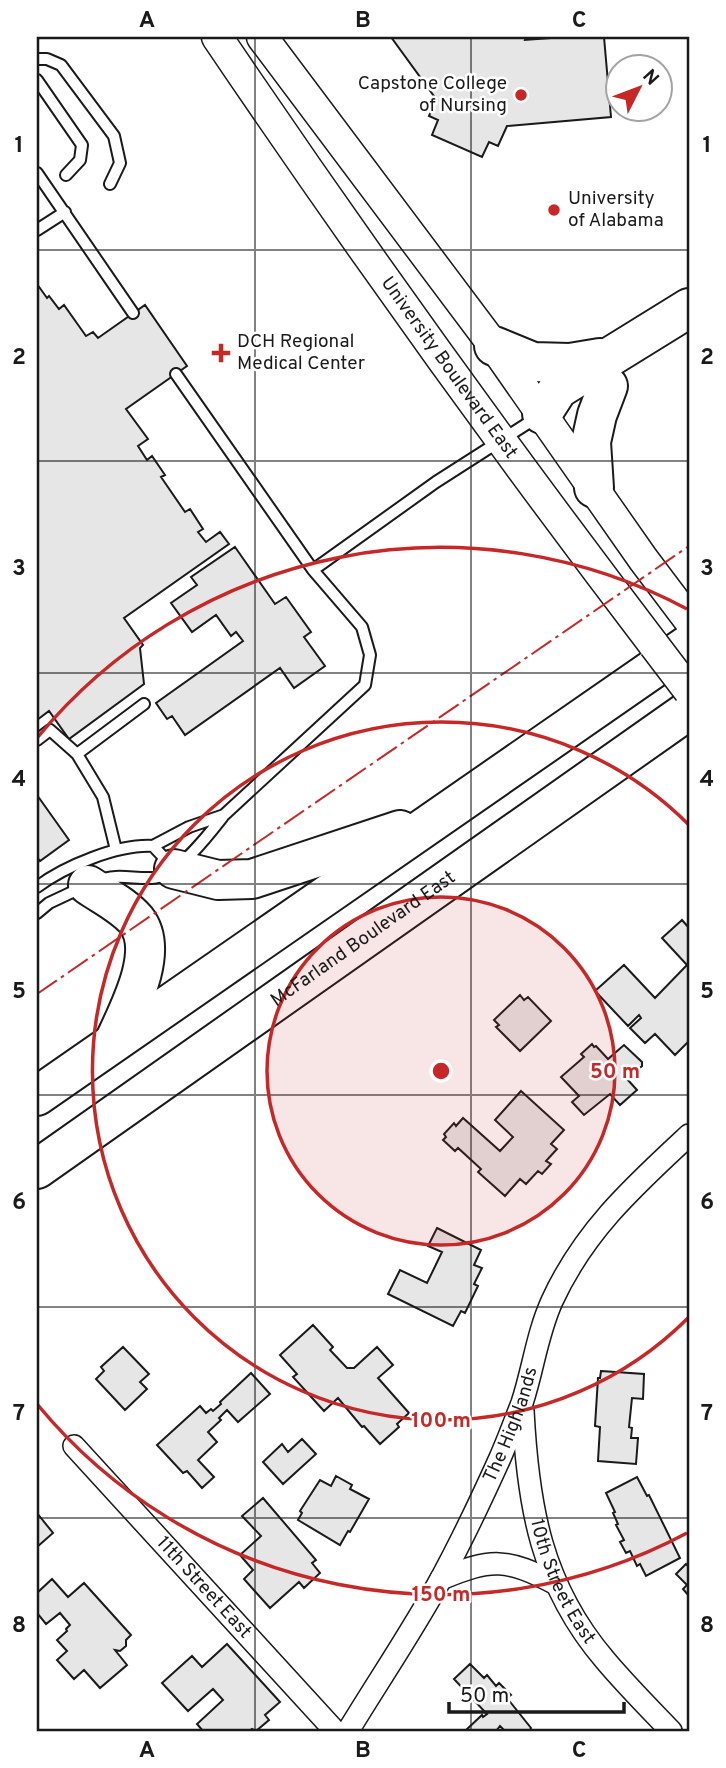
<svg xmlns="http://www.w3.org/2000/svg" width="726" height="1768" font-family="Overpass,sans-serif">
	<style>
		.building { fill: #e6e6e6; stroke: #1a1a1a; stroke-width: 2 }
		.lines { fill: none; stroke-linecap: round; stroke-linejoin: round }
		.lane-casing { stroke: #1a1a1a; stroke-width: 14 }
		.street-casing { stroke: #1a1a1a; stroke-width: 24 }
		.secondary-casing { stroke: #1a1a1a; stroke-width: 33 }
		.highway-casing { stroke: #1a1a1a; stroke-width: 42 }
		.lane { stroke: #fff; stroke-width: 10 }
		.street { stroke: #fff; stroke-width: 21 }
		.secondary { stroke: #fff; stroke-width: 30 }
		.highway { stroke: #fff; stroke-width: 38 }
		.secondary-bridge-casing { stroke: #1a1a1a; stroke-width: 33; stroke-linecap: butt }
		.secondary-bridge { stroke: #fff; stroke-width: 30 }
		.power { stroke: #c62828; stroke-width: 2; stroke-dasharray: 24 5 3.5 5; stroke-linecap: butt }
		.grid { fill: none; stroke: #1a1a1a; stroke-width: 2; stroke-opacity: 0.55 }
		.ring { fill: none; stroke: #c62828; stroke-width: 3.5 }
		.poi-dot { fill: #c62828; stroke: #fff; stroke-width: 2.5 }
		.labels { text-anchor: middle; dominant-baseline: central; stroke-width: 5; stroke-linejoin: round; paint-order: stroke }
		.poi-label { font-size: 19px; fill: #1a1a1a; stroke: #fff; text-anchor: start }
		.street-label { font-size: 19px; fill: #1a1a1a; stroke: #fff }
		.centre { fill: #c62828; stroke: #fff; stroke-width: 3.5 }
		.ring-label { font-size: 21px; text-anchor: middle; font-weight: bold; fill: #c62828; stroke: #fff; stroke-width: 5; stroke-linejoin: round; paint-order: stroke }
		.neatline { fill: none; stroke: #1a1a1a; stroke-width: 2.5 }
		.grid-label { font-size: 23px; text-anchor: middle; font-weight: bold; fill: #1a1a1a }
	</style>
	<rect width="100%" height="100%" fill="#fff"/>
	<path class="building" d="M391,37H526L525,40L565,37H604L611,117L507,126L498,146L489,142L482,157L432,135L438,120L429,116L436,99Z
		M37,284L47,298L49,296L59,309L64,305L86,336L93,332L98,338L145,305L187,366L126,409L148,439L138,446L147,460L152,456L165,475L161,477L185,512L190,509L203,529L198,532L206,542L220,532L229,544L124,618L143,645L140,648L144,684L69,739L49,711L37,720Z
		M235,547L275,604L286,597L311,632L304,637L325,666L294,688L280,668L185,735L172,716L167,719L156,703L243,641L236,632L231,636L216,615L192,632L171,603L197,585L191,577Z
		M37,795L69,840L40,861L37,857Z
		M682,920L689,928V1041L675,1055L655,1034L645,1043L630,1028L641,1018L639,1015L628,1026L595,991L624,965L655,998L687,965L662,938Z
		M520,995L524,1000L528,997L551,1021L520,1051L496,1027L499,1025L494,1020Z
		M592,1044L594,1047L596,1046L608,1059L624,1045L642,1062V1066L627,1079L637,1090L620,1105L610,1094L584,1115L572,1102L579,1096L561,1077L584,1057L581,1054Z
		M521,1091L564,1130L551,1144L557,1149L546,1161L551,1164L542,1174L538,1171L526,1184L520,1179L505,1196L478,1172L481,1169L458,1148L455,1151L443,1140L446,1137L444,1134L454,1123L456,1126L463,1118L500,1151L513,1137L495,1120Z
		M437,1228L481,1250L474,1265L482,1268L474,1284L478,1286L465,1313L461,1311L453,1326L388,1294L400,1270L427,1283L442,1252L428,1246Z
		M313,1325L333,1347L330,1350L347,1368H354L377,1347L393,1365L378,1378L409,1413L397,1424L399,1427L380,1444L364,1426L362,1427L338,1398L324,1411L293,1377L297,1374L280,1355Z
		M123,1347L149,1374L140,1382L147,1389L125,1410L96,1379L104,1371L101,1367Z
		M601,1371L644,1374L643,1399L632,1398L629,1427L632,1428L631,1438H638L636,1464L598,1461L600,1427L595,1426L598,1378H600Z
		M251,1373L270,1394L238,1422L227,1410L219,1418L221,1420L208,1432L217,1442L198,1460L214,1477L202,1488L187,1471L183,1473L157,1445L200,1406L206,1413L211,1409L213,1411L221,1404L220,1402Z
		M302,1439L316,1454L283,1484L263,1462L282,1444L288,1452Z
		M336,1476L352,1485L350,1489L369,1499L350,1532L348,1531L340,1545L298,1520L302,1513L300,1511L320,1480L331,1486Z
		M637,1477L647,1496L649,1495L680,1558L646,1576L640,1564L637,1566L630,1551L626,1553L620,1542L624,1540L616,1525L618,1524L613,1513L615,1512L606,1493Z
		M263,1498L316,1560L312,1563L320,1573L304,1588L299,1582L270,1608L244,1579L253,1570L240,1555L261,1536L242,1516Z
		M37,1513L53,1533L37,1547Z
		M686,1564L689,1567V1596L683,1589L687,1585L676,1574Z
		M52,1579L68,1597L84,1583L131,1635L126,1640V1646L120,1651L115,1650L127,1665L100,1688L84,1670L74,1679L57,1660L67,1651L57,1640L67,1631L66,1629L70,1625L60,1613L46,1624L37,1613V1593Z
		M227,1644L280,1702L265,1715L269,1720L256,1731L252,1729L249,1731H203L197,1724L223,1700L213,1689L188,1711L162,1683L192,1656L202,1667Z
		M470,1664L484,1678L487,1675L496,1686L499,1683L511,1695L507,1698L531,1728L529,1731H505L500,1726L496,1731H465L482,1715L483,1717L487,1714L454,1679Z"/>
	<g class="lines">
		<g class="lane-casing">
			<path id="lane" d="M37,59H47L61,65L114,136L120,163L110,184
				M37,80L82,145L80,160L66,175
				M37,173L133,313
				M37,230L65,212
				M313,570L436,482L536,418
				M37,740L50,730L77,754L103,797L116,850
				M77,754L144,704
				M153,846L189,827L224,815
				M98,881C116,873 133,879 152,878C176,878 210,833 224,815L365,685L370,655L362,627L313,570L176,374
				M37,887C65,866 118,844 153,846L170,864
				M37,913L49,903L83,887"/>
		</g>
		<g class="street-casing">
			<g id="street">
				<path id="s1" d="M523,1411C528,1506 541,1585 605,1660C626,1685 649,1708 671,1731"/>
				<path id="s2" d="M74,1446L335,1731"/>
				<path d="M441,1579C491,1558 507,1558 556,1584"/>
				<path id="s3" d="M348,1731C379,1680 413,1630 442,1577C463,1538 482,1498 500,1458C508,1440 515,1421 522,1403C533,1370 537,1334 552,1301C584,1231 634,1186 689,1135"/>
			</g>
		</g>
		<g class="secondary-casing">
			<g id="secondary">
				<path id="s4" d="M217,37C357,244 503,447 654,645"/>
				<path d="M262,37L494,346L643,559L689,620"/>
			</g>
		</g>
		<g class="highway-casing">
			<g id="highway">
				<path d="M494,346L533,362L570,363L600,358"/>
				<path d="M542,414L558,389L689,308"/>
				<path d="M594,488L591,442L597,415L608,386"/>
				<path d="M174,869L218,880L252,879L400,830"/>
				<path d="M88,885C104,896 123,905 136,920C161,951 128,1011 114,1042"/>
				<path d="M37,1096L689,644"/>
				<path id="s5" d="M37,1169L689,710"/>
			</g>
		</g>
		<use href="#lane" class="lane"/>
		<use href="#street" class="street"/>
		<use href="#secondary" class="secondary"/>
		<use href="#highway" class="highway"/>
		<g class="secondary-bridge-casing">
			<path id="secondary-bridge" d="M654,645L689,691"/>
		</g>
		<use href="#secondary-bridge" class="secondary-bridge"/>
		<path class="power" d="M37,994L689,546"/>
	</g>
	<path class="grid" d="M255,37V1731M471,37V1731M37,250H689M37,461H689M37,673H689M37,884H689M37,1095H689M37,1307H689M37,1518H689"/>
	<circle cx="441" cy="1071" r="174" fill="#c62828" fill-opacity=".12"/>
	<g class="ring">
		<circle cx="441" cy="1071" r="174"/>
		<path d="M688 1318A349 349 0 1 1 688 824"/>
		<path d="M687 1533A523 523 0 0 1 37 1404M37 738A523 523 0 0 1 687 609"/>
	</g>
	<g class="poi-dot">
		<circle cx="521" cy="95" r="7"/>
		<circle cx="554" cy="210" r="7"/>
		<path d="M217.5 342.5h7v7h7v7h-7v7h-7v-7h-7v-7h7z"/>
	</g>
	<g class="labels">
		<g class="poi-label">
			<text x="507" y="84" text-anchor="end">Capstone College<tspan x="507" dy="22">of Nursing</tspan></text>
			<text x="568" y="199">University<tspan x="568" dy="22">of Alabama</tspan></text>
			<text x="237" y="342">DCH Regional<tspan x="237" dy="22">Medical Center</tspan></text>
		</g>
		<g class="street-label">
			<text stroke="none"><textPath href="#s4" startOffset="404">University Boulevard East</textPath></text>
			<text stroke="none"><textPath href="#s5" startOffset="399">McFarland Boulevard East</textPath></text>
			<text stroke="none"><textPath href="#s3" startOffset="348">The Highlands</textPath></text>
			<text stroke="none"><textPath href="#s1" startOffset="177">10th Street East</textPath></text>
			<text stroke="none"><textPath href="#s2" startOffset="192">11th Street East</textPath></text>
		</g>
	</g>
	<circle cx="441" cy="1071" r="10" class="centre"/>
	<g class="ring-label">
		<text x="615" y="1078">50 m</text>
		<text x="441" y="1427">100 m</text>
		<text x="441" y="1601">150 m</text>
	</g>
	<rect width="726" height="1768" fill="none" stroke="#ffffff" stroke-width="77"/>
	<g transform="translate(639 88) rotate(48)"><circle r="33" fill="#ffffff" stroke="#a3a3a3" stroke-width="2"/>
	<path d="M0-5L12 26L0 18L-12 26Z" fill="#c62828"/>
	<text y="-10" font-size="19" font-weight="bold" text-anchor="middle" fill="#1a1a1a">N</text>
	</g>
	<path d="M449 1702v10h175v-10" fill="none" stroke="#1a1a1a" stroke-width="3.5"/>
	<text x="460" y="1702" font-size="21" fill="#1a1a1a" stroke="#ffffff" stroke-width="5" paint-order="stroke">50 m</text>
	<rect x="38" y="38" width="650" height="1692" class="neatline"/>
	<g class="grid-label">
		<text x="147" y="27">A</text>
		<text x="363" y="27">B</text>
		<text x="579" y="27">C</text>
		<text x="19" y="152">1</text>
		<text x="707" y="152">1</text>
		<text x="19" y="364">2</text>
		<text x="707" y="364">2</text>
		<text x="19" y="575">3</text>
		<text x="707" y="575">3</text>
		<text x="19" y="786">4</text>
		<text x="707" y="786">4</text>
		<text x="19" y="998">5</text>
		<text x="707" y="998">5</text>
		<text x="19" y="1209">6</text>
		<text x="707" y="1209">6</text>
		<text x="19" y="1420">7</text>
		<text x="707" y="1420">7</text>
		<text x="19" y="1632">8</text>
		<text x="707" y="1632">8</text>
		<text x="147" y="1757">A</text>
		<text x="363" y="1757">B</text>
		<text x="579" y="1757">C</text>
	</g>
</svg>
